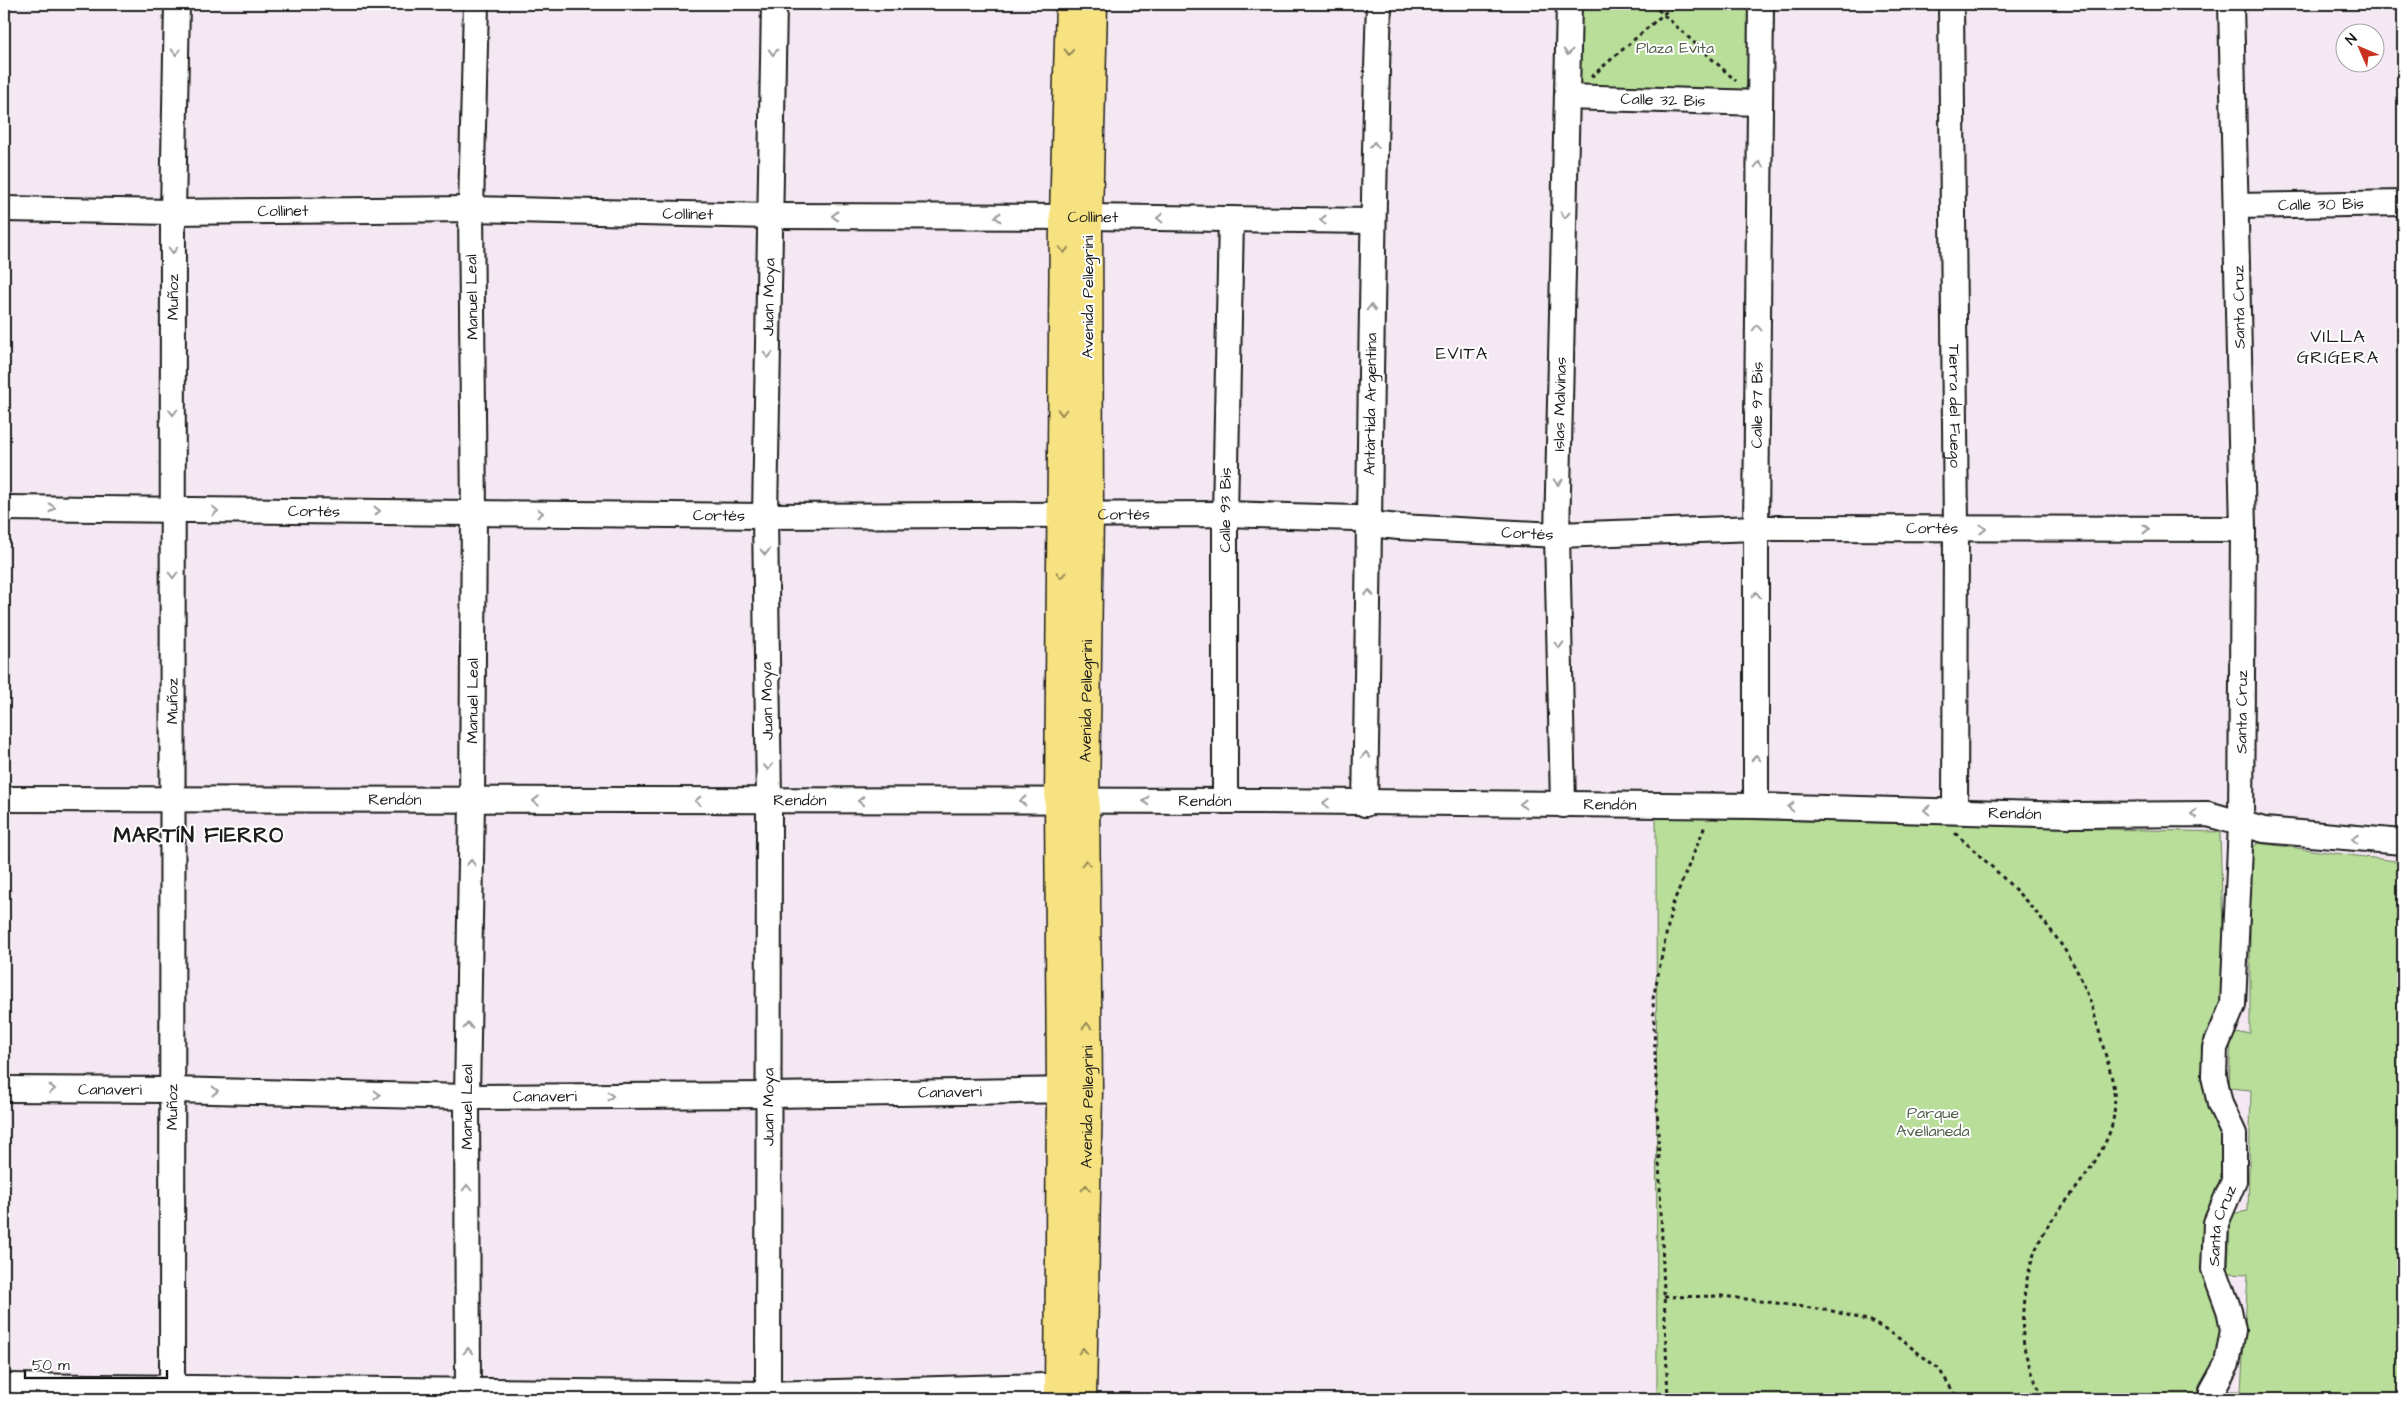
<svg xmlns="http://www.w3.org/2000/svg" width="2407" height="1403" font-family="'Architects Daughter',sans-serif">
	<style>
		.green { fill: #b8de99; stroke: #6a7d5a }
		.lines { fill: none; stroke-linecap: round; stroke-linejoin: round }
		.minor-casing { stroke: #1c1c1c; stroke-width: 28 }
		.major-casing { stroke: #1c1c1c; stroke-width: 31 }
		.path { stroke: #1c1c1c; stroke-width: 3; stroke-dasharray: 4 4; stroke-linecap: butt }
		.minor { stroke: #fff; stroke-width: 24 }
		.major { stroke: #f7e281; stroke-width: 28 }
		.oneway { stroke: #999 }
		.oneway2 { stroke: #948954 }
		.labels { text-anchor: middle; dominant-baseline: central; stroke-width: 4; stroke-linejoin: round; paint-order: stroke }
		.park-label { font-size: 16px; fill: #536048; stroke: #fff }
		.street-label { font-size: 16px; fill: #1c1c1c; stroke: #fff }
		.neighbourhood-label { font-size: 18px; letter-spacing: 1px; fill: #1c1c1c; stroke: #fff }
		.district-label { font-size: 21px; font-weight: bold; letter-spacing: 1px; fill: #1c1c1c; stroke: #fff }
	</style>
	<rect width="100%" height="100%" fill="#f4e8f3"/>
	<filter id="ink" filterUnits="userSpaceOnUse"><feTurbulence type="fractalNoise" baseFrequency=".02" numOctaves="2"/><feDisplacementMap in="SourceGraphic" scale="10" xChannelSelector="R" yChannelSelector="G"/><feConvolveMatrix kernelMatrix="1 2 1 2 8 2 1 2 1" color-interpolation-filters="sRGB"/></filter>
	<g filter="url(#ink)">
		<path class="green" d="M1581,4H1749L1748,83L1743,93L1580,91Z
			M1656,817L2220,832L2225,997V1333L2203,1387V1399H1657Z
			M2258,843L2403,862V1399H2222V1391H2241L2248,1274L2228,1273L2230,1214L2248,1211L2251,1090L2229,1088L2231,1034L2250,1033V851Z"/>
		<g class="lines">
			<g class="minor-casing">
				<g id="minor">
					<path id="s1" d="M1951,4L1956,529L1955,810"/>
					<path id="s2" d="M1567,97L1759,103"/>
					<path id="s3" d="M2237,206L2403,203"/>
					<path id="s4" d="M4,209L173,212L471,209L770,216L1088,217L1372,221"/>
					<path id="s5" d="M4,508L765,516L1225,514L1355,518L1370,524L1399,527L1557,535L1756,528L2243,529"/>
					<path id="s6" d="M4,799L1260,801L1756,806L2071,815L2208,814L2264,830L2403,842"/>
					<path id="s7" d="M1225,801V514L1231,219"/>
					<path id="s8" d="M1365,804C1370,537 1370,270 1379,4"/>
					<path id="s9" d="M1563,805L1557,535L1569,4"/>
					<path id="s10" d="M1756,806V528L1761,4"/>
					<path id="s11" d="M4,1089L172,1090L467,1097L770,1095L1079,1090"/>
					<path d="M4,1386L768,1394L1078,1385"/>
					<path id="s12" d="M172,1399L173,212L177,4"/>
					<path id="s13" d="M468,1399L467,1097L472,801L474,512L471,209L476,4"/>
					<path id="s14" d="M768,1399L769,800L765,516L774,4"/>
					<path id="s15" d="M2211,1399L2212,1391L2227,1364L2233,1330L2229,1310L2214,1269L2216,1223L2234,1181V1134L2220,1104L2214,1076L2215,1048L2233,1005L2241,824L2243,529L2231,4"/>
				</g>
			</g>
			<g class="major-casing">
				<g id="major">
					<path d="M1059,1399L1061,1089L1059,801L1064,217L1070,4"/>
					<path id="s16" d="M1082,1399L1088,1090L1085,801L1089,515L1088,217L1093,4"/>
				</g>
			</g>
			<path class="path" d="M1652,4L1736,81
				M1591,77L1675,4
				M1955,833C2003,877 2054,921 2082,981C2092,1003 2098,1027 2104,1050C2113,1079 2120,1105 2109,1134C2095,1169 2069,1195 2048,1226C2027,1257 2019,1308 2024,1346C2027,1364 2037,1383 2043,1399
				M1664,1297L1722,1296L1776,1303L1832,1311L1871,1321L1903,1341L1939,1369L1958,1399
				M1668,1399L1653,999L1672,906L1705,826"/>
			<use href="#minor" class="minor"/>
			<use href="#major" class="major"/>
		</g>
		<defs><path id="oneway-chevron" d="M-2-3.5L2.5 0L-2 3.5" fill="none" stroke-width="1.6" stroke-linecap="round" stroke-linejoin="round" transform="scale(1.25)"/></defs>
		<g class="oneway">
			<use href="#oneway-chevron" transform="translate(176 52) rotate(91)"/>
			<use href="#oneway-chevron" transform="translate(773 52) rotate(91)"/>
			<use href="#oneway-chevron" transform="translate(1568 52) rotate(91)"/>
			<use href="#oneway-chevron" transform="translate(1374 145) rotate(-88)"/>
			<use href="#oneway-chevron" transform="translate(1759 165) rotate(-90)"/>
			<use href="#oneway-chevron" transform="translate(1565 215) rotate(91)"/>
			<use href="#oneway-chevron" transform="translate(835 216) rotate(-180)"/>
			<use href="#oneway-chevron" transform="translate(998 217) rotate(-180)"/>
			<use href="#oneway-chevron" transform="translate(1160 218) rotate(-179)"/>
			<use href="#oneway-chevron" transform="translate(1323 220) rotate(-179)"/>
			<use href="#oneway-chevron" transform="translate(173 250) rotate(90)"/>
			<use href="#oneway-chevron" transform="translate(1371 308) rotate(-90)"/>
			<use href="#oneway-chevron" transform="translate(1757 328) rotate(-90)"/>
			<use href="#oneway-chevron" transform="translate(768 355) rotate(91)"/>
			<use href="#oneway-chevron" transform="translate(173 412) rotate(90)"/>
			<use href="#oneway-chevron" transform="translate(1558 482) rotate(91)"/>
			<use href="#oneway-chevron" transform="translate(52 508) rotate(1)"/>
			<use href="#oneway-chevron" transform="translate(215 511)"/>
			<use href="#oneway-chevron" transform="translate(377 511)"/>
			<use href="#oneway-chevron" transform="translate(540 513) rotate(1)"/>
			<use href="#oneway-chevron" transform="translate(1983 529)"/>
			<use href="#oneway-chevron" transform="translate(2146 529)"/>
			<use href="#oneway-chevron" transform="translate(765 552) rotate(89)"/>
			<use href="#oneway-chevron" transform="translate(173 575) rotate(90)"/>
			<use href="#oneway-chevron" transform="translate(1369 593) rotate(-89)"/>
			<use href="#oneway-chevron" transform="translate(1756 595) rotate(-90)"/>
			<use href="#oneway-chevron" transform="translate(1559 645) rotate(89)"/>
			<use href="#oneway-chevron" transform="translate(1366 755) rotate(-89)"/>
			<use href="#oneway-chevron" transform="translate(1756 758) rotate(-90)"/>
			<use href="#oneway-chevron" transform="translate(768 767) rotate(89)"/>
			<use href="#oneway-chevron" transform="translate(536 801) rotate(180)"/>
			<use href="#oneway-chevron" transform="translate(698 801) rotate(180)"/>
			<use href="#oneway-chevron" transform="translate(861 801) rotate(-180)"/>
			<use href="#oneway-chevron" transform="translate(1023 801) rotate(-180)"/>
			<use href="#oneway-chevron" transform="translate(1146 801) rotate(180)"/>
			<use href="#oneway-chevron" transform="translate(1326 803) rotate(-178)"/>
			<use href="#oneway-chevron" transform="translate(1523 804) rotate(-179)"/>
			<use href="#oneway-chevron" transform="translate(1791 807) rotate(-179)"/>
			<use href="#oneway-chevron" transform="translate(1927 810) rotate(-179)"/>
			<use href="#oneway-chevron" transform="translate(2194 814) rotate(179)"/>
			<use href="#oneway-chevron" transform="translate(2355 839) rotate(-176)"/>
			<use href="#oneway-chevron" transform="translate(471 863) rotate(-89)"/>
			<use href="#oneway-chevron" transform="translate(468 1026) rotate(-89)"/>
			<use href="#oneway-chevron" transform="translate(52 1089)"/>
			<use href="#oneway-chevron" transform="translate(215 1091) rotate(1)"/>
			<use href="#oneway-chevron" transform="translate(377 1095) rotate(1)"/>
			<use href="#oneway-chevron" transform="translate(610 1096)"/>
			<use href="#oneway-chevron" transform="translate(467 1188) rotate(-90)"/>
			<use href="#oneway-chevron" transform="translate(468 1351) rotate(-90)"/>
		</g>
		<g class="oneway2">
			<use href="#oneway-chevron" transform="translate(1069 52) rotate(91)"/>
			<use href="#oneway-chevron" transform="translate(1064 250) rotate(91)"/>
			<use href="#oneway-chevron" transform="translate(1062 412) rotate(91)"/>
			<use href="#oneway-chevron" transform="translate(1061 575) rotate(91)"/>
			<use href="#oneway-chevron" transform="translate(1086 863) rotate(-90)"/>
			<use href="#oneway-chevron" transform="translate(1087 1026) rotate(-90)"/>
			<use href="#oneway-chevron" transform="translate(1086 1188) rotate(-89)"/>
			<use href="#oneway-chevron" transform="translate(1083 1351) rotate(-89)"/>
		</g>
	</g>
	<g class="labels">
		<g class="park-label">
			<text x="1675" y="48">Plaza Evita</text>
			<text x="1933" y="1113">Parque<tspan x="1933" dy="18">Avellaneda</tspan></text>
		</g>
		<g class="street-label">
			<text stroke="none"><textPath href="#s2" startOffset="96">Calle 32 Bis</textPath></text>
			<text stroke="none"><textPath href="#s3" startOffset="84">Calle 30 Bis</textPath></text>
			<text stroke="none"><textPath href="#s4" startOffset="279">Collinet</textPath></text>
			<text stroke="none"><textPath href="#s4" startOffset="684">Collinet</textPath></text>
			<text stroke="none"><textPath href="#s4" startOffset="1089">Collinet</textPath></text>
			<text stroke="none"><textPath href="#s12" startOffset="1102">Muñoz</textPath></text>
			<text transform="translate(472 297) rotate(-91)">Manuel Leal</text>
			<text stroke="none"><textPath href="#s14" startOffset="1102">Juan Moya</textPath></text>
			<text transform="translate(1088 297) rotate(-90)">Avenida Pellegrini</text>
			<text transform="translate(2239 307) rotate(-91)">Santa Cruz</text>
			<text stroke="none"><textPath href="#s8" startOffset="400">Antártida Argentina</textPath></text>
			<text stroke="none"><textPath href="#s9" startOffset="401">Islas Malvinas</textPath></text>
			<text stroke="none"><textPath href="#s10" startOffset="401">Calle 97 Bis</textPath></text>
			<text stroke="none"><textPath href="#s1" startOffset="402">Tierra del Fuego</textPath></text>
			<text stroke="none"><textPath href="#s7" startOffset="291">Calle 93 Bis</textPath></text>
			<text stroke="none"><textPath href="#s5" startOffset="310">Cortés</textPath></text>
			<text stroke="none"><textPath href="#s5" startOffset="715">Cortés</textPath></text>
			<text stroke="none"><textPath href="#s5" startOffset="1120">Cortés</textPath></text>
			<text stroke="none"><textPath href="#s5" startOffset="1930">Cortés</textPath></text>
			<text stroke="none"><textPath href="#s5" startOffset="1525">Cortés</textPath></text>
			<text stroke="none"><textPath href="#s12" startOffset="698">Muñoz</textPath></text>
			<text stroke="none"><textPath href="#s13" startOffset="698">Manuel Leal</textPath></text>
			<text transform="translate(767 701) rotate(-91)">Juan Moya</text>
			<text stroke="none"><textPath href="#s16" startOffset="698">Avenida Pellegrini</textPath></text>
			<text stroke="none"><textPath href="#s15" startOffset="706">Santa Cruz</textPath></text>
			<text stroke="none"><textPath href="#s6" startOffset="391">Rendón</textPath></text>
			<text stroke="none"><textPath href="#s6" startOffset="796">Rendón</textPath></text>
			<text stroke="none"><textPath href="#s6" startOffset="1201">Rendón</textPath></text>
			<text stroke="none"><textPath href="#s6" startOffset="1606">Rendón</textPath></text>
			<text stroke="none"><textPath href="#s6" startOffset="2011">Rendón</textPath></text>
			<text stroke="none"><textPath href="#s11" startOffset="106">Canaveri</textPath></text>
			<text stroke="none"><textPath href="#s11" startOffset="946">Canaveri</textPath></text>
			<text stroke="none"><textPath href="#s11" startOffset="541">Canaveri</textPath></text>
			<text stroke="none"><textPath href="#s12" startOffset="292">Muñoz</textPath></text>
			<text stroke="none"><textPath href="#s13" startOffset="292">Manuel Leal</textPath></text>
			<text stroke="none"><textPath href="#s14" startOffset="292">Juan Moya</textPath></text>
			<text stroke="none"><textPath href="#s16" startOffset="292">Avenida Pellegrini</textPath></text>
			<text stroke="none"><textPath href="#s15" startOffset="182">Santa Cruz</textPath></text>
		</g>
		<g class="neighbourhood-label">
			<text x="2338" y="336">VILLA<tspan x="2338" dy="21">GRIGERA</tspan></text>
			<text x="1462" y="353">EVITA</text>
		</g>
		<g class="district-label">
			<text x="199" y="835">MARTÍN FIERRO</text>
		</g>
	</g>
	<rect width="2407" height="1403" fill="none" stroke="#fff" stroke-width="20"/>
	<rect x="10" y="10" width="2387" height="1383" fill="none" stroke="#1c1c1c" stroke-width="2" filter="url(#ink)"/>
	<g transform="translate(2360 48) rotate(315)"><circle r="24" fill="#ffffff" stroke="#a4a4a4"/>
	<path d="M0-4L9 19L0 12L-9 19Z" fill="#c8321e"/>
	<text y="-8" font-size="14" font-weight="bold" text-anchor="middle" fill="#1c1c1c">N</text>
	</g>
	<path d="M25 1370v8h142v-8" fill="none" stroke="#1c1c1c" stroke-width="2.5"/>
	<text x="32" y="1370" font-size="15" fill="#1c1c1c" stroke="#ffffff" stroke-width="4" paint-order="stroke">50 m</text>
</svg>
